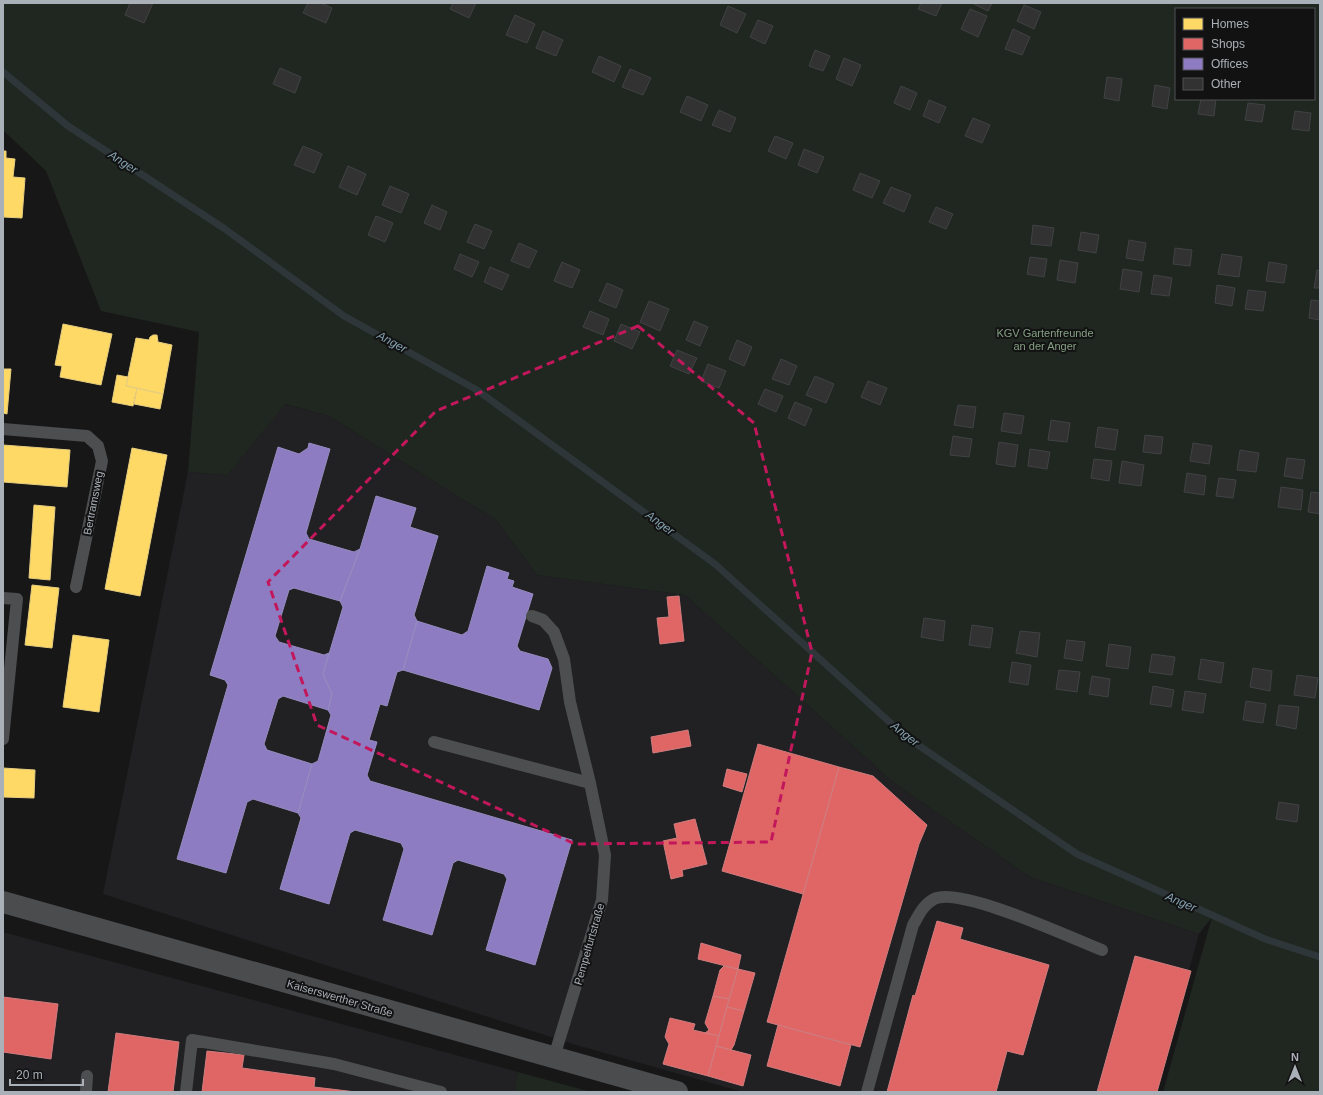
<svg xmlns="http://www.w3.org/2000/svg" width="1323" height="1095" font-family="Helvetica,sans-serif">
	<style>
		.built { fill: #212123 }
		.green { fill: #202620; fill-rule: evenodd }
		.homes { fill: #ffd966; stroke: #e6cd7e }
		.shops { fill: #e06666; stroke: #d07c7e }
		.offices { fill: #8e7cc3; stroke: #968cbf }
		.lines { fill: none; stroke-linecap: round; stroke-linejoin: round }
		.stream { stroke: #2e363a; stroke-width: 7 }
		.building { fill: #323233; stroke: #404244 }
		.lane { stroke: #4c4e50; stroke-width: 12 }
		.secondary { stroke: #4b4c4e; stroke-width: 22 }
		.marked { fill: none; stroke: #c2185b; stroke-width: 3; stroke-dasharray: 8 5; stroke-linejoin: round }
		.labels { text-anchor: middle; dominant-baseline: central; stroke-width: 4; stroke-linejoin: round; paint-order: stroke }
		.park-label { font-size: 11px; fill: #85a083; stroke: #121213 }
		.street-label { font-size: 11px; fill: #aab0b7; stroke: #121213 }
		.water-label { font-size: 12px; font-style: italic; fill: #84a1af; stroke: #121213 }
	</style>
	<rect width="100%" height="100%" fill="#171718"/>
	<path class="built" d="M284,404L329,416L496,520L537,575L685,595L893,782L1030,877L1199,934L1155,1092H743L573,1044L103,894L188,472L228,475Z
		M3,932L518,1072L514,1092H3Z"/>
	<path class="green" d="M3,3H1320V1092H1163L1212,917L1199,934L1030,877L893,782L685,595L537,575L496,520L329,416L285,404L228,475L188,472L199,332L101,311L46,171L3,130ZM1176,9H1314V99H1176Z
		M518,1072L591,1092H514Z"/>
	<path class="homes" d="M3,151H6V158L15,159L13,177L25,178L22,218L3,217Z
		M63,324L112,334L101,385L60,377L62,366L55,365Z
		M153,335H157L158,342L172,345L163,394L126,386L136,338L149,340L150,337Z
		M3,369H11L7,414L3,413Z
		M117,375L128,377L126,386L137,388L133,406L112,402Z
		M137,388L163,394L160,409L134,404Z
		M3,445L70,450L67,487L3,482Z
		M132,448L167,455L140,596L105,589Z
		M34,505L55,507L50,580L29,578Z
		M32,585L59,588L52,648L25,645Z
		M73,635L109,640L99,712L63,707Z
		M3,768L35,770L34,798L3,797Z"/>
	<path class="shops" d="M679,596L684,641L660,644L657,618L669,617L667,597Z
		M688,730L691,746L653,753L651,737Z
		M758,744L839,767L803,894L722,871Z
		M839,767L873,776L927,825L919,844L860,1047L767,1022Z
		M727,769L747,774L742,792L723,786Z
		M695,819L707,864L682,870L683,876L671,879L663,841L677,838L674,824Z
		M937,921L963,928L960,939L1049,965L1023,1055L1007,1051L996,1092H887L913,995L915,996Z
		M701,943L741,955L738,969L698,959Z
		M1135,956L1191,971L1157,1092H1097Z
		M724,966L738,969L729,999L713,996L720,970Z
		M738,969L755,973L744,1011L727,1007Z
		M713,996L729,999L719,1036L705,1033L709,1030L705,1023Z
		M3,997L58,1004L51,1059L3,1052Z
		M727,1007L744,1011L734,1045L731,1050L716,1046Z
		M670,1018L695,1024L693,1030L719,1036L708,1076L663,1064L669,1044L665,1037Z
		M778,1025L851,1045L840,1086L767,1066Z
		M116,1033L179,1042L173,1092H108Z
		M716,1046L751,1055L743,1086L708,1076Z
		M207,1051L244,1055L242,1068L315,1078L314,1087L356,1092H202Z"/>
	<path class="offices" d="M309,443L330,449L306,533L309,539L354,552L360,549L340,601L294,588L289,590L275,636L279,642L324,655L329,653L323,674L332,694L328,710L283,696L278,699L264,744L267,750L312,764L298,813L253,799L247,802L226,873L177,859L228,685L225,680L210,675L278,447L299,454L308,448Z
		M376,496L416,508L410,527L438,536L414,615L417,621L403,670L397,672L387,706L380,704L369,740L377,742L367,775L370,781L572,840L535,965L486,950L507,879L504,874L458,860L453,863L432,935L383,920L404,849L401,843L355,830L350,833L329,904L280,889L301,818L298,813L312,764L318,761L331,715L328,710L332,694L323,674L343,607L340,601L360,549Z
		M487,566L509,573L507,579L514,581L512,587L533,594L517,646L520,651L548,659L552,668L539,710L403,670L417,621L462,635L468,631Z"/>
	<g class="lines">
		<path class="stream" d="M3,72L68,126L225,229L344,316L477,390L715,564L905,736L1077,854L1265,939L1320,957"/>
	</g>
	<path class="building" d="M130,3H153L144,23L125,15Z
		M308,3H321L332,8L326,23L303,13Z
		M453,3H476L469,18L450,9Z
		M921,3H942L936,16L918,9Z
		M972,3H992L988,11Z
		M1024,5L1041,12L1034,29L1017,21Z
		M728,6L746,14L737,33L720,25Z
		M970,9L987,16L978,37L961,29Z
		M515,15L535,24L527,43L506,35Z
		M758,20L773,26L765,44L750,37Z
		M1013,29L1030,37L1022,55L1005,49Z
		M543,31L563,40L556,56L536,48Z
		M815,50L830,56L823,71L809,66Z
		M599,56L621,66L614,82L592,72Z
		M844,58L861,65L852,86L836,79Z
		M280,68L301,77L295,93L273,84Z
		M630,69L651,78L643,95L622,87Z
		M1107,77L1122,79L1119,101L1104,98Z
		M1155,85L1170,88L1167,109L1152,106Z
		M901,86L917,93L910,110L894,103Z
		M687,96L708,105L701,121L680,112Z
		M1201,99H1216L1214,116L1198,114Z
		M929,100L946,107L939,123L923,116Z
		M1248,103L1265,105L1262,122L1245,120Z
		M719,110L736,118L730,132L712,125Z
		M1295,111L1311,113L1309,131L1292,129Z
		M973,118L990,125L982,143L965,136Z
		M775,136L793,143L786,159L768,151Z
		M303,146L322,154L314,173L294,165Z
		M804,149L824,157L817,173L798,165Z
		M348,166L366,174L357,195L339,187Z
		M860,173L880,181L872,198L853,190Z
		M390,186L409,194L401,213L382,205Z
		M891,187L911,195L904,212L883,203Z
		M432,205L447,212L440,230L424,223Z
		M936,207L953,214L946,229L929,222Z
		M376,216L393,223L385,242L368,235Z
		M475,224L492,231L484,249L467,242Z
		M1033,225L1054,228L1051,246L1031,244Z
		M1081,232L1099,235L1096,253L1078,250Z
		M1129,240L1146,243L1143,261L1126,258Z
		M519,243L537,251L529,268L511,261Z
		M1175,248L1192,250L1190,266L1173,264Z
		M460,254L479,262L472,277L454,269Z
		M1222,254L1242,257L1239,277L1218,274Z
		M1030,257L1047,259L1044,277L1027,274Z
		M1060,260L1078,263L1075,283L1057,280Z
		M562,262L580,270L572,288L554,281Z
		M1269,262L1287,265L1284,283L1266,281Z
		M490,267L509,275L502,290L484,282Z
		M1123,269L1142,272L1139,292L1120,289Z
		M1317,270L1320,271V288H1314Z
		M1154,275L1172,278L1169,296L1151,294Z
		M607,283L623,290L616,308L599,301Z
		M1217,285L1235,288L1232,306L1215,303Z
		M1248,290L1266,292L1263,311L1245,309Z
		M1311,300L1320,301V320L1309,318Z
		M649,301L669,309L660,331L640,322Z
		M590,311L609,319L603,335L583,327Z
		M694,321L708,327L700,346L686,340Z
		M621,324L640,332L632,349L614,341Z
		M737,340L752,347L744,366L729,359Z
		M677,350L697,358L689,374L670,366Z
		M781,359L797,366L789,385L772,379Z
		M708,364L726,371L719,388L701,381Z
		M815,376L834,384L826,403L806,395Z
		M868,381L887,388L880,405L861,397Z
		M765,389L783,396L776,412L758,404Z
		M795,402L812,409L805,426L788,418Z
		M958,405L976,407L973,428L954,425Z
		M1004,413L1024,416L1021,434L1001,431Z
		M1051,420L1070,423L1067,442L1048,440Z
		M1098,427L1118,430L1115,450L1095,447Z
		M1145,435L1163,437L1161,454L1143,452Z
		M953,436L972,439L969,457L950,455Z
		M999,442L1018,445L1015,467L996,464Z
		M1193,443L1212,446L1209,464L1190,461Z
		M1030,449L1050,452L1047,469L1028,466Z
		M1240,450L1259,453L1256,472L1237,470Z
		M1287,458L1305,460L1302,479L1284,476Z
		M1094,459L1112,461L1109,481L1091,478Z
		M1122,461L1144,465L1141,486L1119,483Z
		M1187,473L1206,476L1204,495L1184,492Z
		M1219,478L1236,480L1233,498L1216,496Z
		M1281,487L1303,490L1301,510L1278,507Z
		M1311,492L1320,493V514L1308,512Z
		M924,618L945,621L943,641L921,637Z
		M972,625L993,628L990,648L969,645Z
		M1020,631L1040,633L1037,657L1016,653Z
		M1067,640L1085,642L1082,661L1064,658Z
		M1109,644L1131,647L1128,669L1106,666Z
		M1152,654L1175,657L1172,675L1149,672Z
		M1201,659L1224,663L1221,683L1198,679Z
		M1012,662L1031,665L1028,685L1009,682Z
		M1253,668L1272,671L1270,691L1250,687Z
		M1059,670L1080,672L1077,692L1056,689Z
		M1297,675L1318,678L1315,698L1294,695Z
		M1092,676L1110,679L1108,697L1089,694Z
		M1153,686L1174,690L1171,707L1150,704Z
		M1185,691L1206,694L1203,713L1182,710Z
		M1246,701L1266,704L1263,723L1243,720Z
		M1279,705L1299,707L1296,729L1276,725Z
		M1279,802L1299,805L1297,822L1276,819Z"/>
	<g class="lines">
		<path class="lane" d="M3,429L87,436L98,446L102,461L76,587
			M3,598L17,599L3,739
			M532,616L543,620L554,632L564,659L570,702L590,783
			M434,742L590,783L605,855L602,900L554,1057
			M86,1092L87,1076
			M186,1092L192,1040L334,1064L441,1092
			M867,1092L913,925C919,915 923,905 934,899C960,886 1071,938 1102,950"/>
		<path class="secondary" d="M3,902L677,1092"/>
	</g>
	<path class="marked" d="M638,326L754,423L812,652L771,842L575,844L317,725L268,582L436,411Z"/>
	<g class="labels">
		<g class="park-label">
			<text x="1045" y="333">KGV Gartenfreunde<tspan x="1045" dy="13">an der Anger</tspan></text>
		</g>
		<g class="street-label">
			<text transform="translate(93 503) rotate(-79)">Bertramsweg</text>
			<text transform="translate(589 944) rotate(-74)">Pempelfurtstraße</text>
			<text transform="translate(340 998) rotate(16)">Kaiserswerther Straße</text>
		</g>
		<g class="water-label">
			<text transform="translate(123 162) rotate(33)">Anger</text>
			<text transform="translate(392 342) rotate(29)">Anger</text>
			<text transform="translate(660 523) rotate(36)">Anger</text>
			<text transform="translate(905 734) rotate(38)">Anger</text>
			<text transform="translate(1181 902) rotate(24)">Anger</text>
		</g>
	</g>
	<rect width="1323" height="1095" fill="none" stroke="#aab0b7" stroke-width="8"/>
	<rect x="1175" y="8" width="140" height="92" fill="#121213" stroke="#4f5155"/>
	<rect x="1183" y="18" width="20" height="12" fill="#ffd966" stroke="#4f5155"/>
	<text x="1211" y="28" font-size="12" fill="#aab0b7">Homes</text>
	<rect x="1183" y="38" width="20" height="12" fill="#e06666" stroke="#4f5155"/>
	<text x="1211" y="48" font-size="12" fill="#aab0b7">Shops</text>
	<rect x="1183" y="58" width="20" height="12" fill="#8e7cc3" stroke="#4f5155"/>
	<text x="1211" y="68" font-size="12" fill="#aab0b7">Offices</text>
	<rect x="1183" y="78" width="20" height="12" fill="#323233" stroke="#4f5155"/>
	<text x="1211" y="88" font-size="12" fill="#aab0b7">Other</text>
	<g transform="translate(1295 1067)" stroke="#121213" stroke-width="3" paint-order="stroke">
	<path d="M0-3L7 15L0 10L-7 15Z" fill="#aab0b7"/>
	<text y="-6" font-size="11" font-weight="bold" text-anchor="middle" fill="#aab0b7">N</text>
	</g>
	<path d="M10 1079v6h73v-6" fill="none" stroke="#aab0b7" stroke-width="2"/>
	<text x="16" y="1079" font-size="12" fill="#aab0b7" stroke="#121213" stroke-width="3" paint-order="stroke">20 m</text>
</svg>
